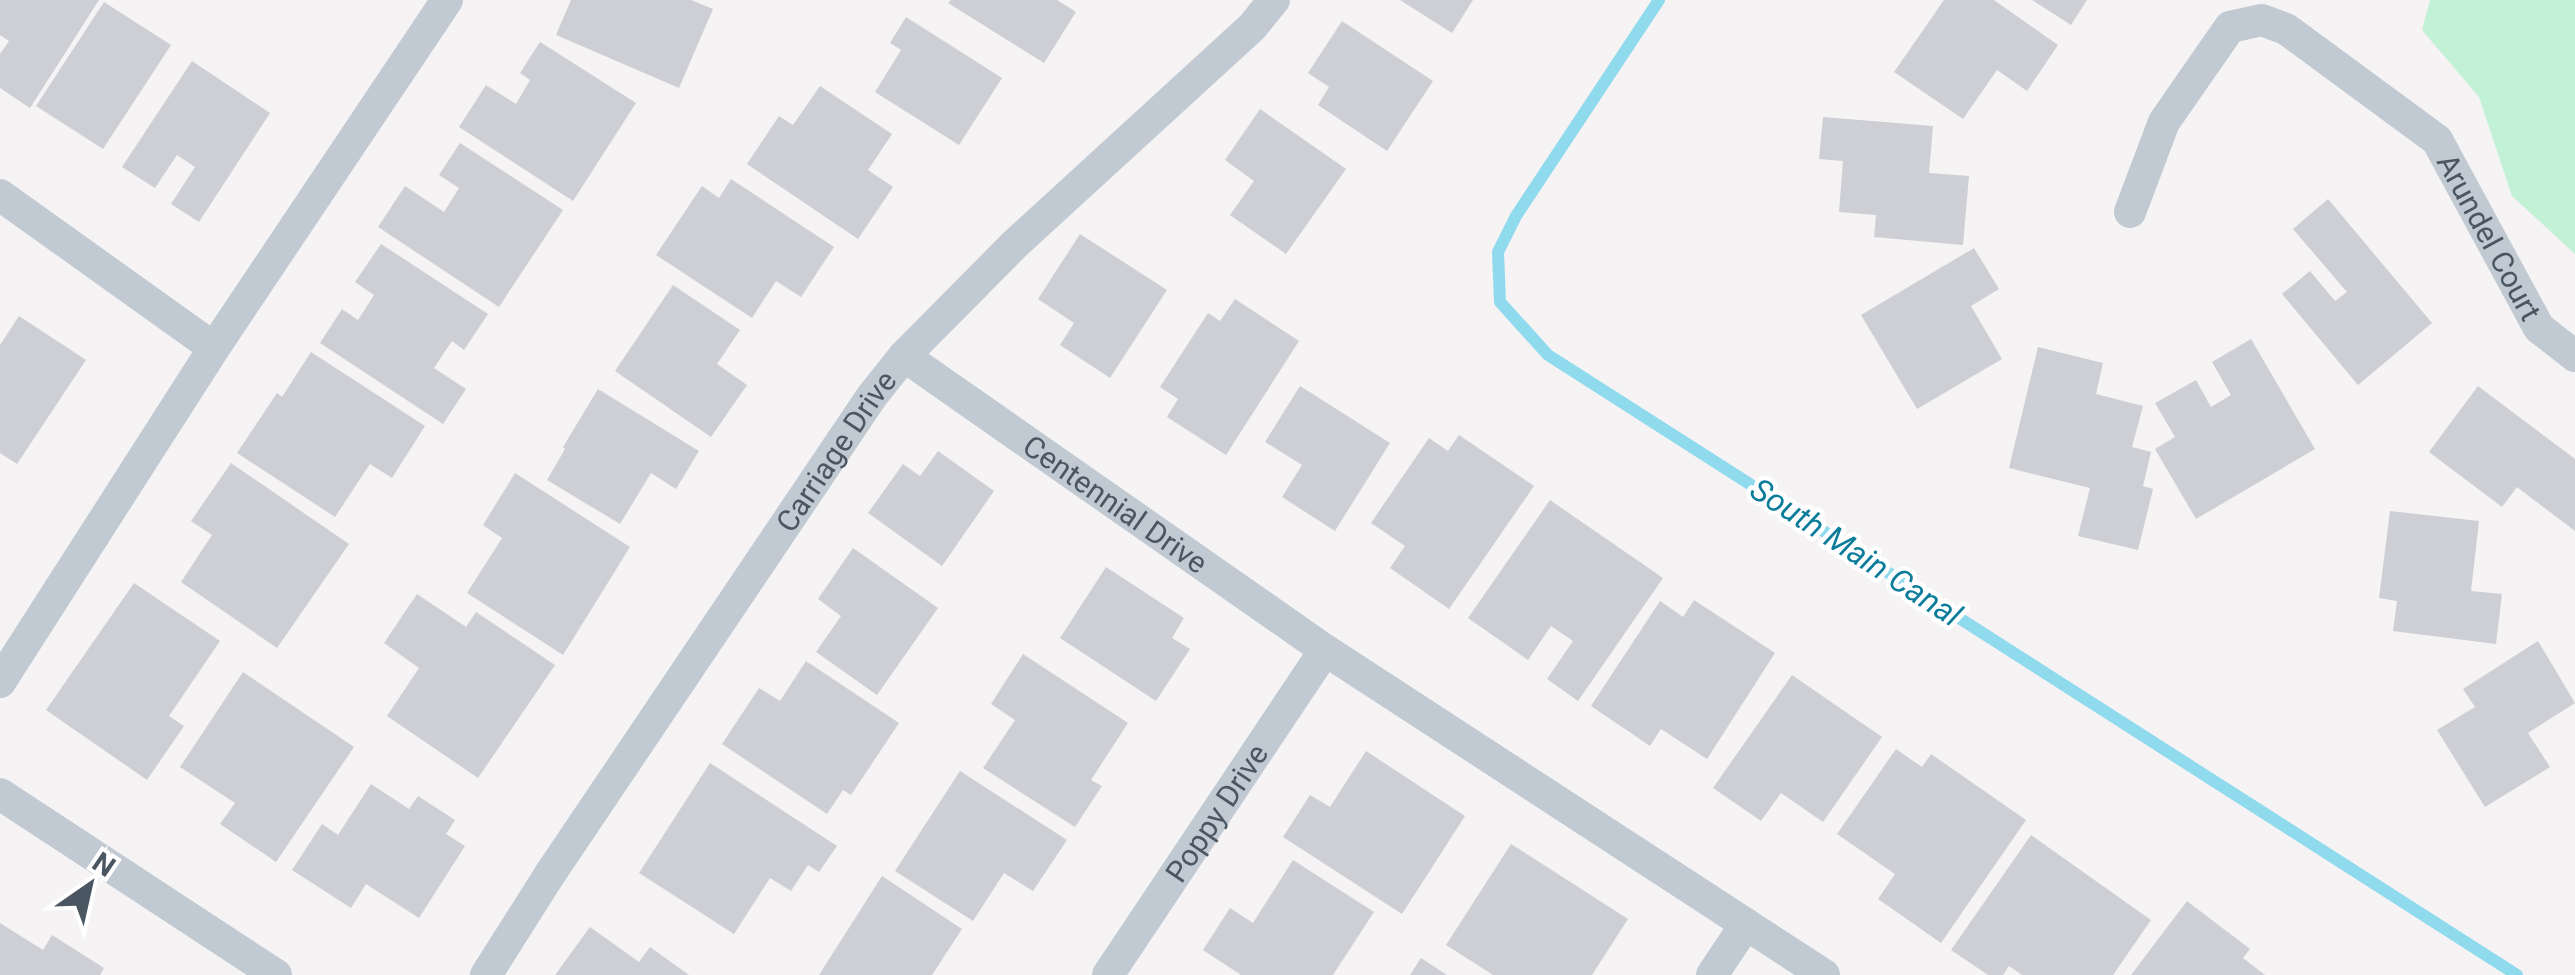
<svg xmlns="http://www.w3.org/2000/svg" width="2575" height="975" font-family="Roboto,sans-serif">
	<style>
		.green { fill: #c3f1d5 }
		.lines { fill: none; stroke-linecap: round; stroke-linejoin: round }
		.stream { stroke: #90daee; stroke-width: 12 }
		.building { fill: #cdcfd5 }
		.street { stroke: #c1cad2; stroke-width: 32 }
		.labels { text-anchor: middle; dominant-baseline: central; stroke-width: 9; stroke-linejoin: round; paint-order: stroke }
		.street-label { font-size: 30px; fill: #4a5661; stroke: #fff }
		.water-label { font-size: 32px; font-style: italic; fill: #0c7c9b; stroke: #fff }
	</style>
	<rect width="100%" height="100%" fill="#f5f3f3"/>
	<path class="green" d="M2430,0H2575V254L2512,196L2479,97L2422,30Z"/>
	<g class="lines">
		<path class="stream" d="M1659,0L1516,216L1498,252L1500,302L1548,355L2517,975"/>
	</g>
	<path class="building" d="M0,0H99L30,108L0,88V54L9,41L0,35Z
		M571,0H691L713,9L679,88L556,35Z
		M951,0H1057L1076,12L1044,63L948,3Z
		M1400,0H1473L1452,33Z
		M1944,0H1994L2058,45L2027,91L1997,70L1963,119L1894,72Z
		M2032,0H2087L2071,25Z
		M104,2L171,45L103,149L36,106Z
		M906,17L1002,78L959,145L875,92L901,50L890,43Z
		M1342,21L1433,81L1387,151L1318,105L1329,87L1308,73Z
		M540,42L636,103L573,201L459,127L486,85L516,104L530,80L520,73Z
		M192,61L270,113L199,222L171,204L195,167L177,155L155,188L122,167Z
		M820,86L892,134L868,170L893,187L858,239L747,164L779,116L793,125Z
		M1260,109L1346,169L1286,254L1230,215L1254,181L1225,160Z
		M1823,117L1933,126L1929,173L1969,176L1963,245L1874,237L1876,215L1839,212L1843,161L1819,159Z
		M460,143L563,210L499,307L378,227L405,186L444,212L459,188L439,175Z
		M731,179L834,247L801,297L776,281L752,318L656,255L702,186L719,198Z
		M2328,199L2432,323L2358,385L2282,294L2310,271L2335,301L2347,292L2293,229Z
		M1080,234L1167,290L1110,378L1060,345L1074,323L1038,299Z
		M381,244L488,314L464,350L452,341L434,368L466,389L443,424L320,343L342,309L358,320L374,295L355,282Z
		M1974,248L1999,289L1971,306L2002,359L1917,409L1861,315Z
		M673,285L740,330L717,364L747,385L711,437L615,371Z
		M1235,299L1299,341L1226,455L1167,417L1178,399L1160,387L1208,313L1220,321Z
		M19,316L86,360L17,464L0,453V345Z
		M2251,339L2315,449L2196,519L2155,449L2175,437L2155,403L2196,380L2211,407L2231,395L2212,362Z
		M2038,347L2103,363L2096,394L2143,406L2132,447L2151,452L2143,486L2153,489L2138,550L2078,536L2090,488L2009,468Z
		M311,352L425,426L392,478L370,464L335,517L237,453L277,393L282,397Z
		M1300,386L1390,443L1335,531L1282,497L1302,465L1265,442Z
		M2478,386L2575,459V531L2517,487L2502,507L2429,452Z
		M598,389L699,451L676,489L651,473L620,524L547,480L565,449L563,447Z
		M1459,435L1534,486L1449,609L1390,568L1405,546L1371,523L1429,438L1448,451Z
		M938,451L994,491L942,566L868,513L903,464L920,476Z
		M231,463L349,544L277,648L181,582L212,535L191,521Z
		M515,473L630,547L563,655L467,593L502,538L483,525Z
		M1550,500L1663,578L1578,701L1547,679L1573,641L1551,626L1528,660L1468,618Z
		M2390,511L2479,521L2471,591L2502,594L2496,644L2393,631L2397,601L2379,598Z
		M853,548L938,608L877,695L816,652L841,616L818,599Z
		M1106,567L1184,618L1172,638L1190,649L1156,701L1060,638Z
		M134,583L220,641L169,716L184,726L147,780L46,710Z
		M417,594L466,627L476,612L555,665L478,778L387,716L419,668L384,643Z
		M1694,600L1775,653L1707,759L1661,729L1650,746L1591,706L1660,601L1683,617Z
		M2538,641L2575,703L2528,733L2550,767L2485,807L2437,730L2475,707L2463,689Z
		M1023,654L1128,723L1091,780L1102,786L1075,827L983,768L1015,720L991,704Z
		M806,661L899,723L851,795L843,790L827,814L722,744L759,688L780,701Z
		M243,672L354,747L276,862L220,824L235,803L180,767Z
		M1792,675L1882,737L1823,822L1781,793L1761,821L1713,788Z
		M1896,749L1922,767L1931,754L2026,820L1941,943L1878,899L1895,874L1837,834Z
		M1366,751L1465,816L1402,914L1283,837L1310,795L1330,807Z
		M710,763L837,846L819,872L808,865L791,891L770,878L734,934L639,873Z
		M960,771L1067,840L1033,891L1004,873L973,921L895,871Z
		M371,784L409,809L418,796L455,820L446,834L465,846L419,918L366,884L351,908L292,870L322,824L338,835Z
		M2031,835L2151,920L2113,975H2022L2009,966L2003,975H1988L1951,950Z
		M1511,844L1628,919L1592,975H1493L1446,945Z
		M1293,860L1374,912L1333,975H1241L1203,950L1230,908L1253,923Z
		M882,876L962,929L932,975H819Z
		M2187,901L2250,949L2243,958L2265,975H2131Z
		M0,923L43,950L52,935L104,968L100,975H0Z
		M590,927L639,962L650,947L689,975H555Z
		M1421,958L1447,975H1410Z"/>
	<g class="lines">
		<g class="street">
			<path d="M0,195L214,348"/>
			<path id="s1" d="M2130,212L2164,122L2230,27L2262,20L2286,29L2437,140L2539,328L2575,356"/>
			<path id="s2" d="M904,356L1325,650L1824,975"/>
			<path d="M0,682L214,348L447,0"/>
			<path d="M0,794L276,975"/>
			<path id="s3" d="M486,975L550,874L872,396L904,356L1015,244L1252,27L1274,0"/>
			<path id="s4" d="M1108,975L1325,650"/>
			<path d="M1712,975L1746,924"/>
		</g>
	</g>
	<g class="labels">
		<g class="street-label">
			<text stroke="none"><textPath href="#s1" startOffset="568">Arundel Court</textPath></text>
			<text stroke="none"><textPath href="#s3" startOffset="630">Carriage Drive</textPath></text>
			<text stroke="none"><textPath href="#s2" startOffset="258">Centennial Drive</textPath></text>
			<text stroke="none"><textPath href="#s4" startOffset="195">Poppy Drive</textPath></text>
		</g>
		<g class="water-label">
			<text transform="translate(1856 552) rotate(33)">South Main Canal</text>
		</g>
	</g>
	<g transform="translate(90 885) rotate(34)" stroke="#ffffff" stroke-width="8" paint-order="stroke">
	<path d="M0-8L18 38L0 25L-18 38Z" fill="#4a5661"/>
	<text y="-15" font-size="28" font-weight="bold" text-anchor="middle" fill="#4a5661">N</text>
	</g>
</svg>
